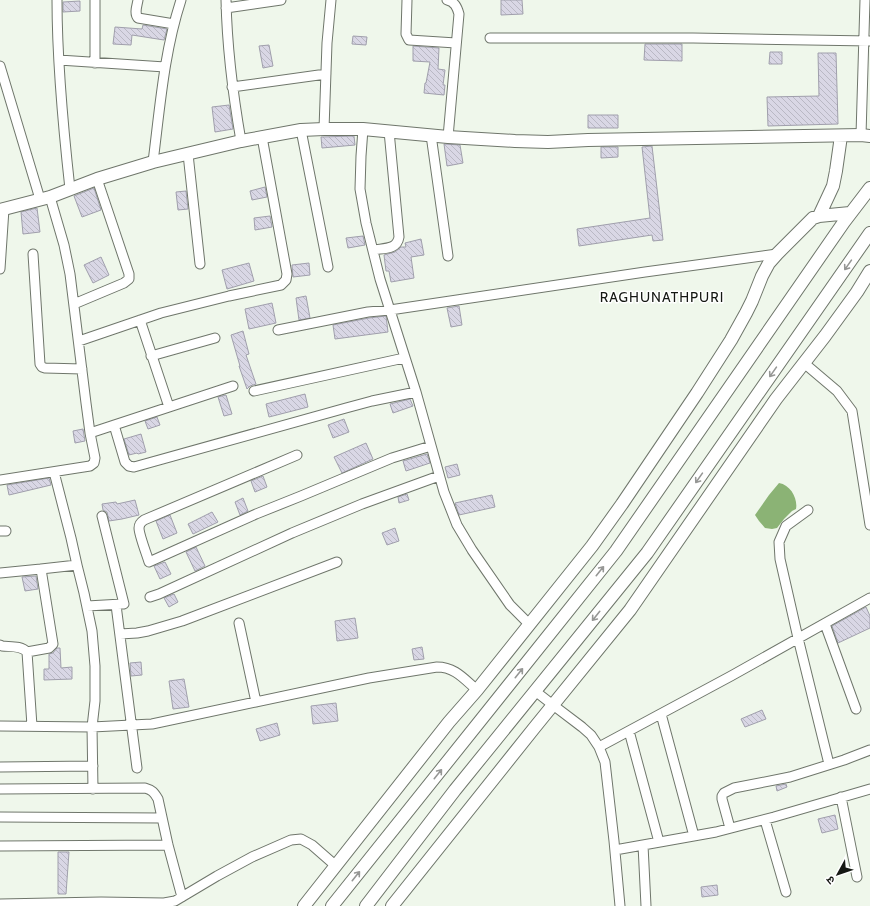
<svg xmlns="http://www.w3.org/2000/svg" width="870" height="906" font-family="Cabin,'Noto Sans Devanagari',sans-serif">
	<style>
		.water { fill: #8bb375 }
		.building { fill: url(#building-back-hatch); stroke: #a09fac }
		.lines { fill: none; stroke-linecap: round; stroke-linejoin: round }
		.street-casing { stroke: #6f766b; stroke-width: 11 }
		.secondary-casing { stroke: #6f766b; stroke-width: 14 }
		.street { stroke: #fff; stroke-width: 9 }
		.secondary { stroke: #fff; stroke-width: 12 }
		.oneway { stroke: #969795 }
		.labels { text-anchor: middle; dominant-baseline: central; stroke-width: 3; stroke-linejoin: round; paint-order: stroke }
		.neighbourhood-label { font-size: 14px; letter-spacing: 1px; fill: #151813; stroke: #fff }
	</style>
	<defs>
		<pattern id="building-back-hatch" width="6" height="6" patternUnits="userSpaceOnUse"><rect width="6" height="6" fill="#d9d7e5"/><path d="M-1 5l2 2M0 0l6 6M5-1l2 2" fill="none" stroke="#b9b8c4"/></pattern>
	</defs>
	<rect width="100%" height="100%" fill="#eff7eb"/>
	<path class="water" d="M779,483C791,485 798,499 796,509L792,511L784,519L777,528L772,529L765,528L759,521L755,515L769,495Z"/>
	<path class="building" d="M501,0H522L523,14L501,15Z
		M80,1V11L63,12V2Z
		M143,25L167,29L164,40L132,35L131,45L113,44L115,27L142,29Z
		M353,36L367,37L366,45L352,44Z
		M645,44H682V61L644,60Z
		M269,45L273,66L263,68L259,46Z
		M413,46L439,48L438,69L445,70L443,85H445L444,95L424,93L425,83H426L430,62L413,61Z
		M770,52H782V64H769Z
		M818,53H836L838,124L768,126L767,97L819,96Z
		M229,105L233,129L215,132L212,107Z
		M588,115H618V128H588Z
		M354,136L355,145L322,148L321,137Z
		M444,144L460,145L463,163L447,166Z
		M652,146L663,240L653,241L652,235L579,246L577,229L650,218L642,147Z
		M601,147H618V157L601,158Z
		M265,187L267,197L252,200L250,191Z
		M94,188L101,210L82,217L74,196Z
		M186,191L188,209L178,210L176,192Z
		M37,208L40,232L23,234L21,212Z
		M270,216L272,227L255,230L254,218Z
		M363,236L365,245L348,248L346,238Z
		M421,239L424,255L411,257L414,278L391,282L389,271H386L384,255L395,252L401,247H406L405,243Z
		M101,257L109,275L93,283L84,265Z
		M249,263L254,281L227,289L222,270Z
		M309,263L310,275L293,277L292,265Z
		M306,296L310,318L299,320L296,298Z
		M272,303L276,323L249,329L245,309Z
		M459,306L462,325L451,327L447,308Z
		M386,316L388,332L335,339L333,325L369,318Z
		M243,331L249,354L246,355L256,384L250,386L247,389L239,366H240L231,335Z
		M305,394L308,407L269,417L266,404Z
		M226,395L232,414L224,416L218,397Z
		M410,399L413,406L393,413L390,404Z
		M157,417L160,425L148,429L145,421Z
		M344,419L349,432L333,438L328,425Z
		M83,429L85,441L75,443L73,431Z
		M141,434L146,452L138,454L137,453L129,455L124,439Z
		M366,443L373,459L342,473L334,457Z
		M427,454L430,463L406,471L403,461Z
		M457,464L460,475L448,478L445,467Z
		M263,476L267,487L255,492L251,481Z
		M49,478L51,485L9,495L7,485Z
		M407,494L409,500L399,503L398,497Z
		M492,495L495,507L459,515L455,503Z
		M243,498L248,511L240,515L235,502Z
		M135,500L139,515L122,519L109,521L107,512L103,510L102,504L116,502L117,504Z
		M212,512L218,522L193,534L188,524Z
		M170,515L177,533L163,539L156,521Z
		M395,528L399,541L387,545L382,533Z
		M196,547L205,566L195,571L186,552Z
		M165,562L171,574L160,579L154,566Z
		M36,576L38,589L25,591L22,577Z
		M174,594L178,602L169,607L164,598Z
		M866,607L870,616V628L838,643L832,626Z
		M355,618L358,638L337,641L335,621Z
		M422,647L424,659L414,660L412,649Z
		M57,648H60L61,668L72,667V679L44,680V669H49V654L53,653Z
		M141,662L142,675L131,676L130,663Z
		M184,679L189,707L173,709L169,681Z
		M336,703L338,721L313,724L311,706Z
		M762,710L766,719L745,727L741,719Z
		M277,723L280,735L260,741L256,729Z
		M786,784L787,787L777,791L776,786Z
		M835,815L838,829L822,833L818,819Z
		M58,852H69L66,894H58Z
		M717,885L718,895L702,897L701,887Z"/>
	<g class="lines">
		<g class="street-casing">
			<path id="street" d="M57,0C57,64 63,126 70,189
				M95,0V63
				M138,0C137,6 134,13 138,18L174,24
				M226,0C227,48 233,95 241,141
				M407,0L406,34L409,40L456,43
				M447,0C455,2 457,7 459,14L448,137
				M226,8L281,0
				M490,38H693L870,41
				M59,60L165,67
				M0,66L40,199
				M232,87L326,74
				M324,129L327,43L331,0
				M363,129L361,156L360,189L366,223L380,279L416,392L444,492L457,525L472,550L510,605L530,625
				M301,130L328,267
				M431,135L448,256
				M861,135L865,0
				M188,154L200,264
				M153,162C160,107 164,52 181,0
				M373,250C384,248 397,250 399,237L389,131
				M33,254L40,364L42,367L45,368L82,369
				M0,269L4,209
				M74,304L124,283L129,279V274L97,179
				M140,320L169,407
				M278,330L368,312L390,310L645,272L777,254
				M79,341L161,313L229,296L281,285L286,280L287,274L262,137
				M151,356L215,338
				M804,363L837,391L852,411L870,525
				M254,391L404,358
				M114,425L125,462L129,466L134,467L346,408L372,401L416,392
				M90,433L233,386
				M297,455L144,520C141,522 139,524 139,528C139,535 147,555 149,562L256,514L301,496L392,458L431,446
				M54,472L71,538L77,565
				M0,480L90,466L94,463L95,458L90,433L86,403L70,274L64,245L50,197
				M808,510L786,526L779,542L780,559L798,638L829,764
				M102,516L124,604
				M0,531H6
				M0,573L41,569L77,565L84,593L92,631L95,666V701L92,727L152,724L369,678L437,667C455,667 464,679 477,690
				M150,597L159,594L292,533L362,504L439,476
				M116,605L137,768
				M87,606L122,604
				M239,623L256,702
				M825,624L856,709
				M120,634L137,633L148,631L182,621L337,562
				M0,645L2,646C10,647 21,645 27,652L32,726
				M27,652L49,648L53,644L41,569
				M535,691L553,705L582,727L591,735L599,747L605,762L614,841L620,906
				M661,714L694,836
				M0,726L92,727L93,789
				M629,731L659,842
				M599,747L731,676L870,598
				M0,767L93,766
				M0,789L145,788C152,790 154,792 158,799L168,845L182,897
				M841,797L857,877
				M0,817L162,818
				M765,820L786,892
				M730,828L722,799V796L724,793L734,788L790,777L844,760L870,750
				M643,845L646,906
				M0,846L168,845
				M615,850L716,832L739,826L774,817L870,789
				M0,904L101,902L164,903L175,901L217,876L252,857L291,840L301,839L312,845L336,866"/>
		</g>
		<g class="secondary-casing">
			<path id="secondary" d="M0,210L50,197L97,179L153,162L241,141L301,130L324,129H363L448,137L515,141L548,142L588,140L861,135L870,136
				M819,216L850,213
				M304,906L449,722L477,690L592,546L622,504L697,393L731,340L746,313L752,301L762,276L769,263L777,254L813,218L819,216L833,186L836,171L841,136
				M332,906L616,551L844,222L870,188
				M366,906L455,790L647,553L870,233
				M392,906L535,727L630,610L776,399L825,336L857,292L870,271"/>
		</g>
		<use href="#street" class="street"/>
		<use href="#secondary" class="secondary"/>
	</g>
	<defs><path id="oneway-shaft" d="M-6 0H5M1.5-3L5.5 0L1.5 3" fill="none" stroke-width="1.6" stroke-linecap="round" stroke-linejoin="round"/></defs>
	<g class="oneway">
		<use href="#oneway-shaft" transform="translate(848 265) rotate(125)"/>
		<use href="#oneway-shaft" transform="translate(773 372) rotate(125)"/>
		<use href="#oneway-shaft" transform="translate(699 478) rotate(125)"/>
		<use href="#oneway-shaft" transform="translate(600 571) rotate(-51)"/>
		<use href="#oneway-shaft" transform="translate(596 616) rotate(129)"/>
		<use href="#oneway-shaft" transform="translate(519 673) rotate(-51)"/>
		<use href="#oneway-shaft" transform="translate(438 774) rotate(-51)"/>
		<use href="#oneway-shaft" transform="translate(356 876) rotate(-51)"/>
	</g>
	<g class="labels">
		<g class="neighbourhood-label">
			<text x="662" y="297">RAGHUNATHPURI</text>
		</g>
	</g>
	<g transform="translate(838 874) rotate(230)" stroke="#ffffff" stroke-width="3" paint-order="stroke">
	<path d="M0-3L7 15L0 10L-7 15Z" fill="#151813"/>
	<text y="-6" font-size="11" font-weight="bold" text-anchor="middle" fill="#151813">उ</text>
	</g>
</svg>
